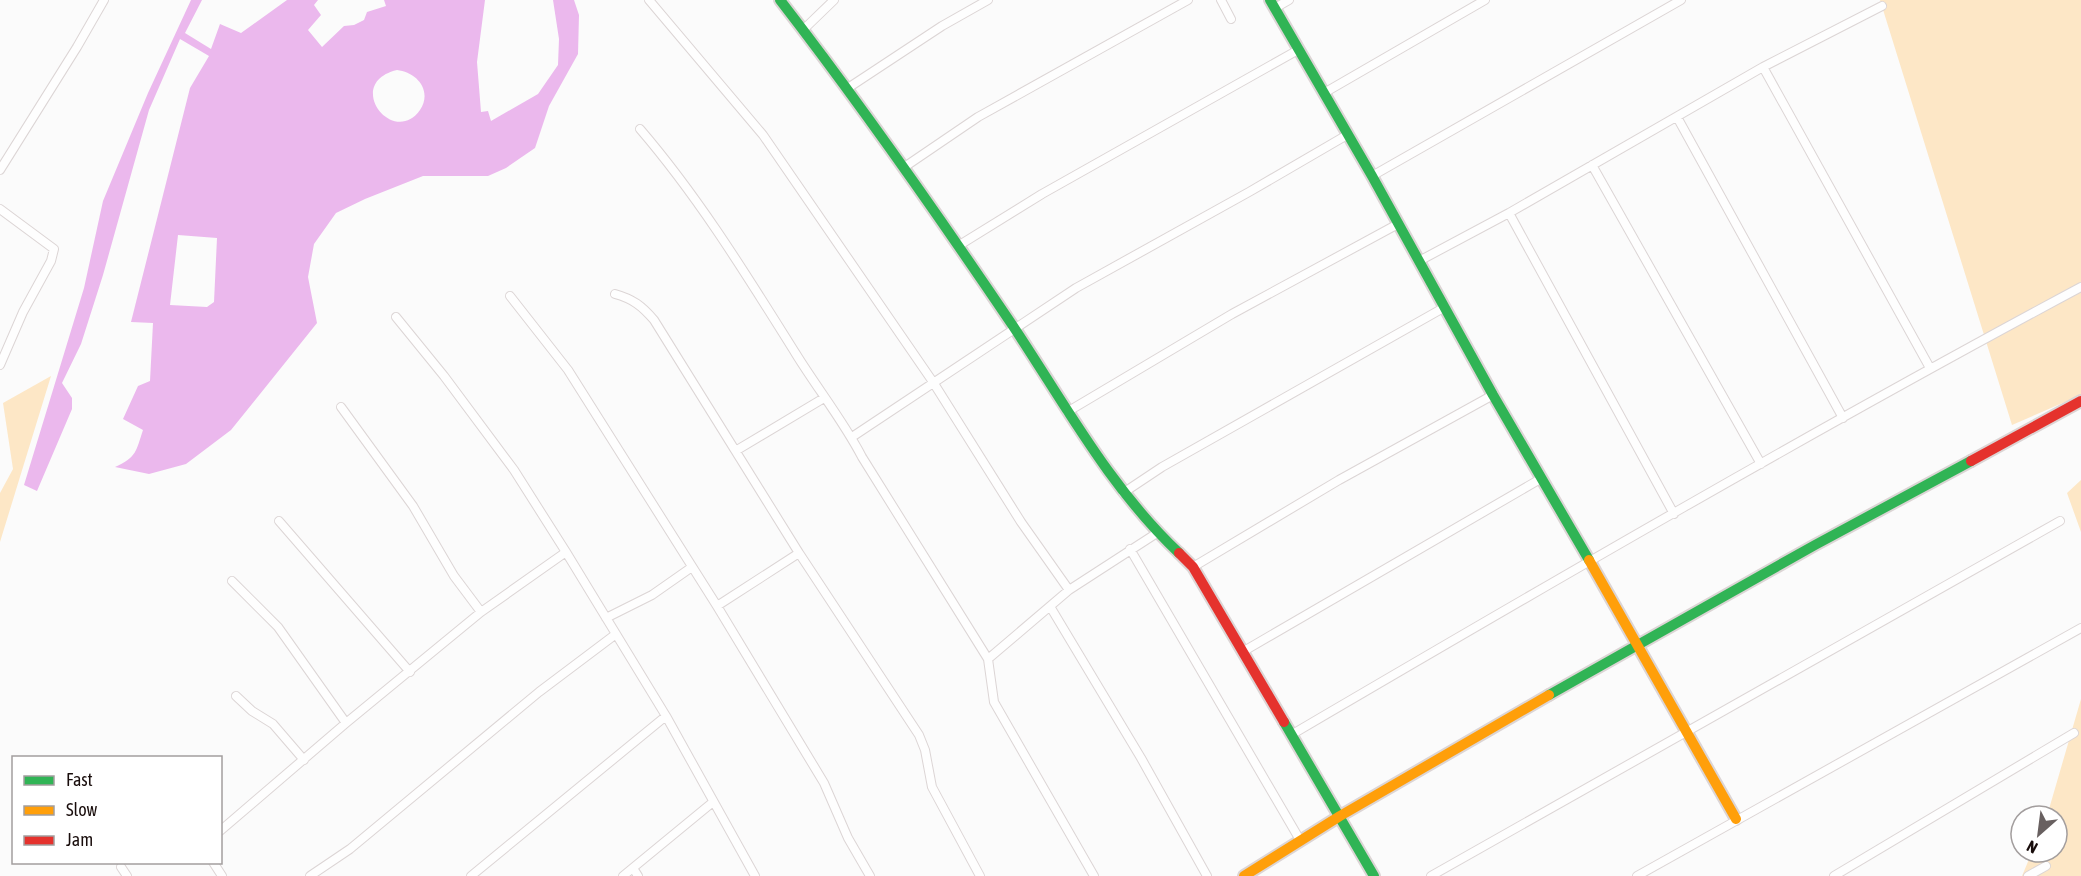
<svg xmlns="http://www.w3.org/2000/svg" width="2081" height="876" font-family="'Asap Condensed',sans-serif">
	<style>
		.green { fill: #fde7c6 }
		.water { fill: #ebb8ed; fill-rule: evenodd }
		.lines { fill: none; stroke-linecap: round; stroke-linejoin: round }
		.street-casing { stroke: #dcd5d5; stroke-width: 10 }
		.fast-casing { stroke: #dcd5d5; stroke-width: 14 }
		.slow-casing { stroke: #dcd5d5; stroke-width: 14 }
		.jam-casing { stroke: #dcd5d5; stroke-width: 14 }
		.street { stroke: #fefefe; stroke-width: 8 }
		.fast { stroke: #30b455; stroke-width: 10 }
		.slow { stroke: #ff9f0a; stroke-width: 10 }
		.jam { stroke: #e5322d; stroke-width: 10 }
	</style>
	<rect width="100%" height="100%" fill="#fbfbfb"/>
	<path class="green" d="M1880,0H2081V395L2012,425Z
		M51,376L0,542V493L13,469L3,403Z
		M2081,480V532L2067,493Z
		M2081,699V876H2022L2032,852H2057V816H2047Z"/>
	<path class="water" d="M191,0H202L185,33L211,49L220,24L241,33L287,0H318L314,5L321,15L308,30L322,47L344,26L354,25L364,20L367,12L386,6L384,0H485L477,62L481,112L488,111L491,121L538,94L558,65L559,39L553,0H574L579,15L578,54L549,106L535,148L506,168L488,176H423L365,199L336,213L314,244L308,277L317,323L231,430L186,464L149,474L115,467C137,457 136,451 143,430L123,419L138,386L150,381L153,323L131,322L190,88L209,56L180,39L149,110L103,275L81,344L62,383L72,398V409L37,491L24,485L84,288L103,201L148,93ZM397,70C416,72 433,90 420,110C393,148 343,83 397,70ZM178,235L217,238L214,302L207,307L170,305Z"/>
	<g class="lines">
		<g class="street-casing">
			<path id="street" d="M649,0L763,135L933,382L1021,522L1069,590
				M1221,0L1231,19
				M1275,8L1289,0
				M804,29L834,0
				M1763,67L1930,368
				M848,88L942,26L988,0
				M1324,93L1485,0
				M1677,117L1843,418
				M640,129C700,199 747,276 796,354C817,388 844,422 862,457L988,659L994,702L1094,876
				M1592,165L1761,464
				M903,168L978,117L1188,0
				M0,170L77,47L104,0
				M1372,176L1681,0
				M0,209L54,249L51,261L23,312L0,365
				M1509,213L1674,514
				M958,246L1042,194L1298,50
				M1419,261L1509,213L1763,67L1882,6
				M615,294C633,299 642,306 654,320L799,553L919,735L925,750L932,787L980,876
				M510,296L568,370L717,606L824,783L848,838L870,876
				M396,317L444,376L514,470L566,552L666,716L755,876
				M341,407L413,506L454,576L481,612
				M1067,412L1232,314L1398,224
				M852,437L1076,288L1249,192L1347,135
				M737,450L824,398
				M1123,493L1162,467L1445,307
				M279,521L410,672
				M1130,549L1300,840
				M1193,567L1339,480L1493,395
				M232,581L278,627L346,723
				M717,606L799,553
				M1051,608L1141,758L1207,876
				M606,618L652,595L692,567
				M1244,651L1542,478
				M988,659L1069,590L1157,533
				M236,696L252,711L273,724L304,760
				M1291,735C1552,582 1814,430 2081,287
				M220,831L346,723L481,612L566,552
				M213,862L222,876
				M121,867L127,876
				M633,868L638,876
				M310,876L350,849L539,692L616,634
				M471,876L666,716
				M623,876L713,802
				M1431,876L2060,521
				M1637,876L2081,628
				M1834,876L2074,733
				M2028,876L2046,866"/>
		</g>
		<g class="fast-casing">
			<path id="fast" d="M780,0C862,106 938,215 1013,326C1065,404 1110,488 1179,553
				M1270,0L1372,176L1493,395L1589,560
				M1549,695L1815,545L1971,461
				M1284,722L1374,876"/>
		</g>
		<g class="slow-casing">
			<path id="slow" d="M1589,560L1736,819
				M1244,876L1340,816L1549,695"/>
		</g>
		<g class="jam-casing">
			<path id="jam" d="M1971,461L2081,401
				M1179,553L1193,567L1284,722"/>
		</g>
		<use href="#street" class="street"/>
		<use href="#fast" class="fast"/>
		<use href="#slow" class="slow"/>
		<use href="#jam" class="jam"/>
	</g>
	<rect x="12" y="756" width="210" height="108" fill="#ffffff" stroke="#a39e9e" stroke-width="1.5"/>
	<rect x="24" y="776" width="30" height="9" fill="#30b455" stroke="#a39e9e" stroke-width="1.5"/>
	<text x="66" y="786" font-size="18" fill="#190d0c">Fast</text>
	<rect x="24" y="806" width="30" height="9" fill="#ff9f0a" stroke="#a39e9e" stroke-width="1.5"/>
	<text x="66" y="816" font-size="18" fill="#190d0c">Slow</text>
	<rect x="24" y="836" width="30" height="9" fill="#e5322d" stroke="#a39e9e" stroke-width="1.5"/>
	<text x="66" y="846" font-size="18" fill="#190d0c">Jam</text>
	<g transform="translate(2039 834) rotate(208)"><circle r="28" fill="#ffffff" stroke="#a39e9e" stroke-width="1.5"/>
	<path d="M0-4.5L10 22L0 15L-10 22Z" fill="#686060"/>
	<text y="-9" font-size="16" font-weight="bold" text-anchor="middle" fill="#190d0c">N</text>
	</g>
</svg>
